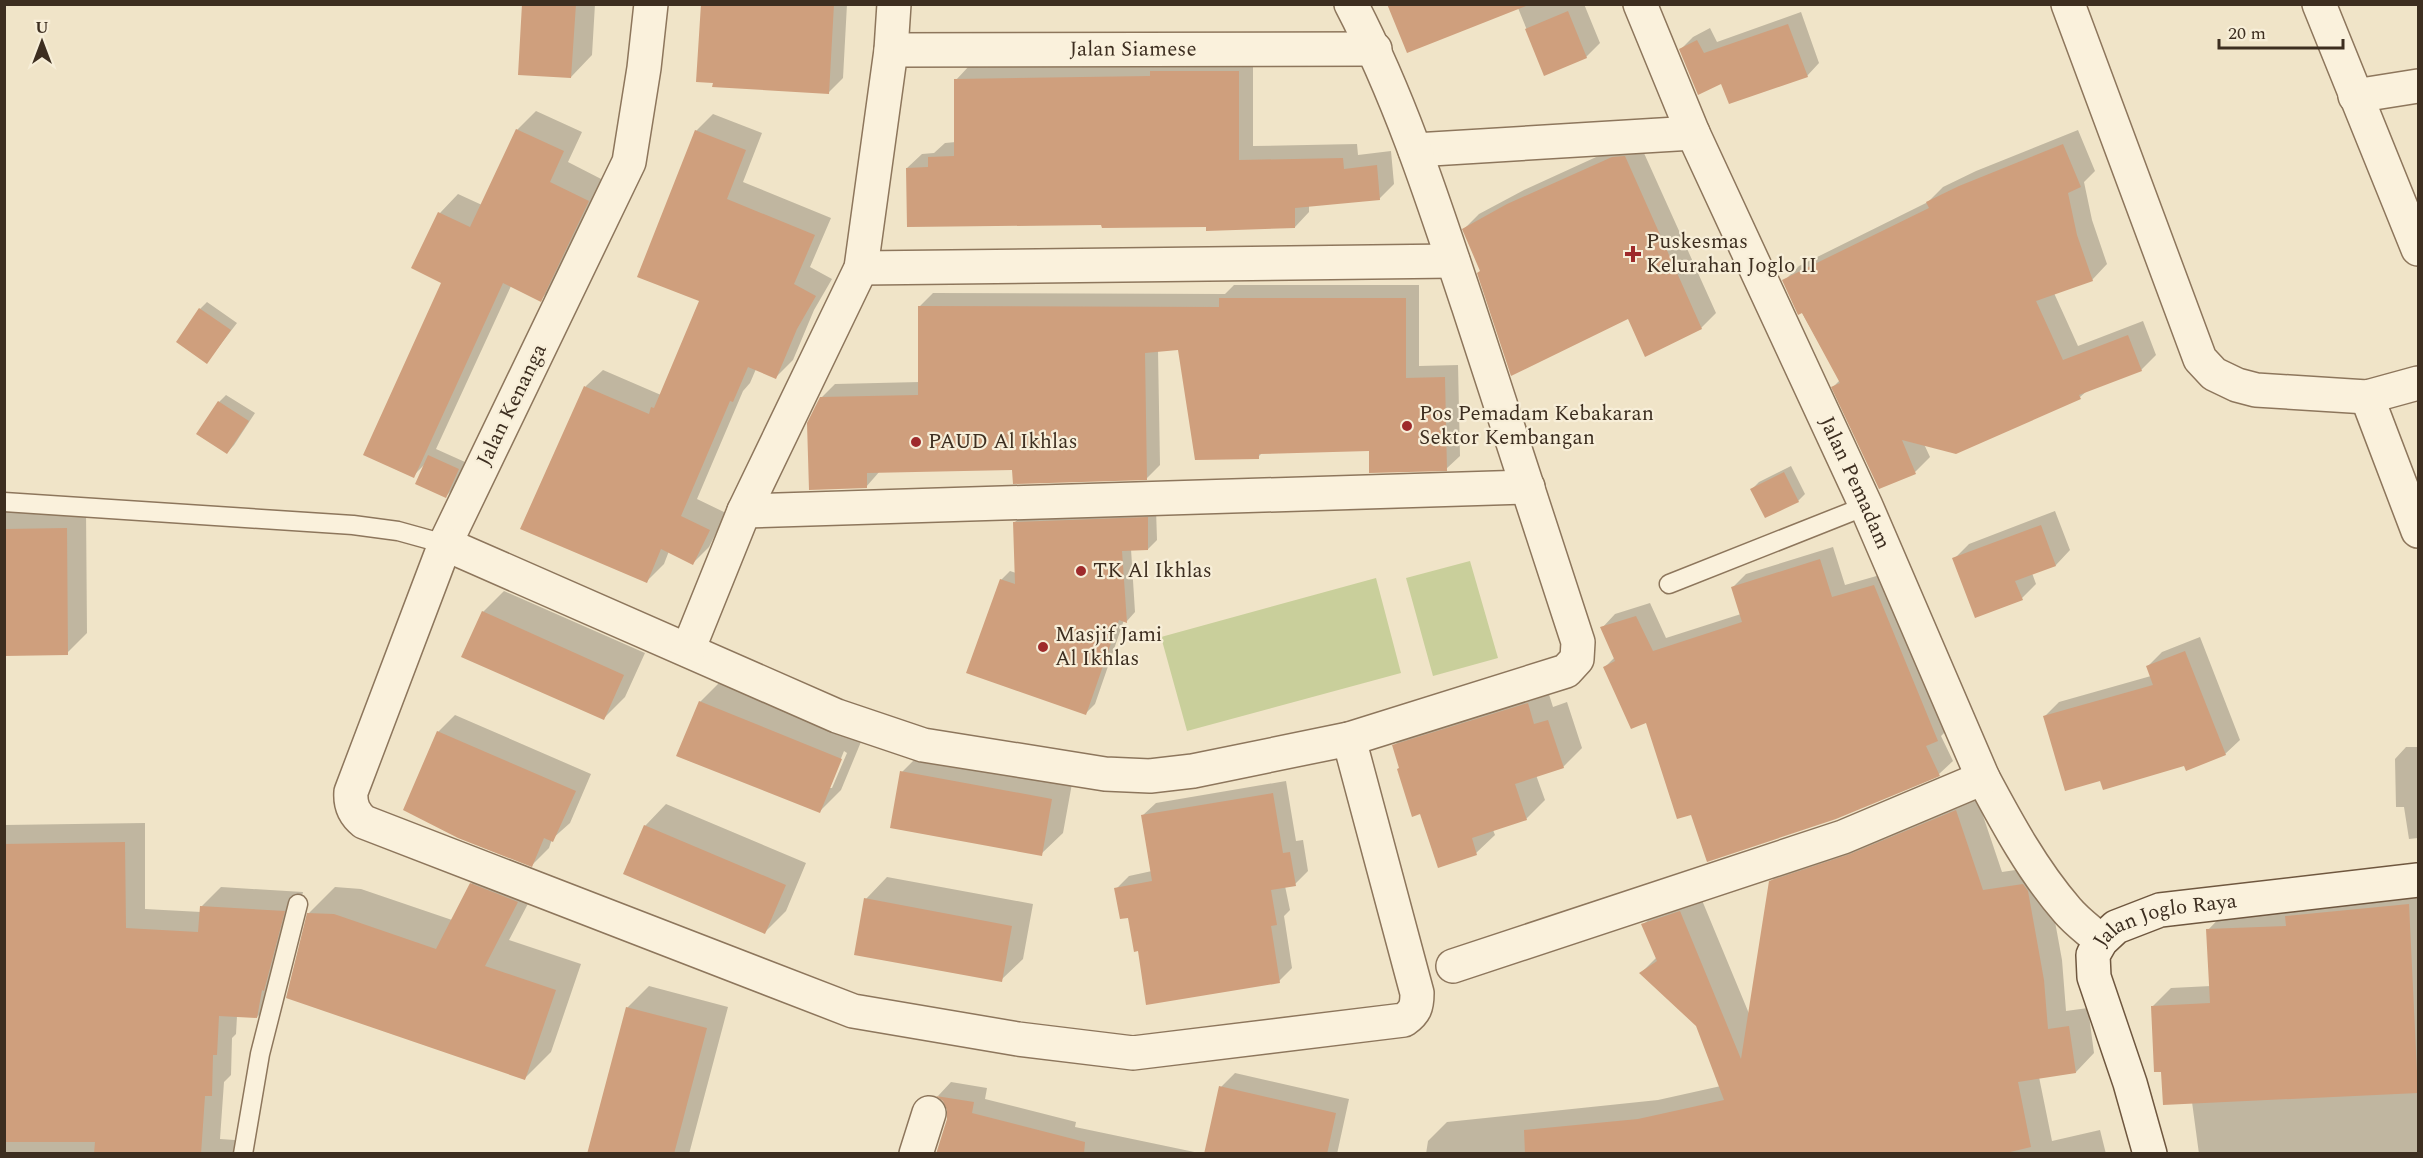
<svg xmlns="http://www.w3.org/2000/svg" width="2423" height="1158" font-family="Spectral,serif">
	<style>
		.green { fill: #c9cf9b }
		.shadow { fill: #0003; fill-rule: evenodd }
		.building { fill: #cf9f7d }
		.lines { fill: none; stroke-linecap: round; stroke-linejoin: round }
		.service-casing { stroke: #8d765c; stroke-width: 21 }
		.minor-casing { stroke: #8d765c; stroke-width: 36 }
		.secondary-casing { stroke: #6f573f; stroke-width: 36 }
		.service { stroke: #faf1dc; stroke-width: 18 }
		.minor { stroke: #faf1dc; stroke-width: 33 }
		.secondary { stroke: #faf1dc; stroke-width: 33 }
		.poi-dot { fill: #9e2a2b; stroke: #f7eed8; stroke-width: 2 }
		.labels { text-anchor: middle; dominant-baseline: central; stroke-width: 4.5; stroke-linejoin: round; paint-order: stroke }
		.street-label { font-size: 21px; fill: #3d2e20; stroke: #f7eed8 }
		.poi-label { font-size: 21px; fill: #3d2e20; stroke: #f7eed8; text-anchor: start }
	</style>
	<rect width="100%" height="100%" fill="#f0e4c8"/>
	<path class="green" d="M1470,561L1498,658L1433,676L1406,578Z
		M1376,578L1401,673L1187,731L1161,637Z"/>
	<path class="shadow" d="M524,4H595L592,55L571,77Z
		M702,4H847L843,78L828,93L715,81Z
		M1388,4H1584L1600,43L1586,57L1545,74L1518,8Z
		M1801,12L1819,63L1807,76L1722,82L1681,49L1693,37L1710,28L1717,42Z
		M1253,57V146L1357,144L1358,155L1391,151L1394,184L1379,199L1309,205V212L1295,227L1103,223L907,168L922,154L934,153L945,143L956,142V80L970,65Z
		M536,111L582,132L568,162L607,182L559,281L540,300L511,286L436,449L465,462L453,489L446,496L425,464L413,476L443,282L440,213L458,194L482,205L517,130Z
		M713,114L762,133L743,182L831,218L810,267L832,279L814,310L793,360L776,377L756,369L750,383L743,391L697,499L726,513L709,547L692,564L669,551L664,564L647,581L522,528L586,386L603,370L661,395L701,301L696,131Z
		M2078,130L2095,171L2084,182L2092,220L2107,264L2092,280L2054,293L2078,346L2143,321L2156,355L2141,370L2088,390L2080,397L1956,453L1924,444L1930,457L1915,472L1833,387L1840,380L1784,281L1799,266L1928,202L1943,187L1976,171Z
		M1629,142H1639L1716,313L1701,328L1629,317L1481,270L1464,229L1479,214L1524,190Z
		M1234,285H1419V366L1458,365L1460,456L1446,469L1370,450L1263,452L1258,457L1179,348L1158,350L1160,465L1147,478L1014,468L880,471L866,487L821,398L835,384L920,382V306L933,293L1225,294Z
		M207,302L237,323L207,362L200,309Z
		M226,395L255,413L234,445L227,453L219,402Z
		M1791,466L1805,494L1798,501L1752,489L1759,482Z
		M86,509L87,633L67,653L4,654V510Z
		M1156,509L1157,540L1148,549H1131L1135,612L1127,621L1124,620L1095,704L1086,713L1001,580L1010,571L1016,573L1015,522L1024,513Z
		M2055,511L2070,550L2056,565L2032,573L2036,584L2022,598L1954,559L1969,544Z
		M1833,547L1845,585L1887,573L1951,726L1941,736L1953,761L1939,774L1836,818L1692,813L1647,721L1605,667L1615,657L1602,628L1615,614L1650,603L1666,638L1741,614L1733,587L1746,574Z
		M504,591L645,653L625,697L603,719L483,612Z
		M2200,637L2240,740L2225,754L2185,764L2101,779L2044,717L2059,702L2151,676L2148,666L2162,652Z
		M722,680L863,737L841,790L819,812L700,702ZM844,751L847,753L832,788H829Z
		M1546,685L1553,707L1567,702L1582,748L1563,767L1536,775L1545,800L1526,819L1493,830L1495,835L1476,853L1421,812L1400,767L1394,746L1412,727Z
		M455,715L591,774L570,823L552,839L549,848L532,865L405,809L438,732Z
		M2406,747H2418V838L2409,839L2404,807H2396L2395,759Z
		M923,751L1073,778L1063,833L1041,854L902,772Z
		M1286,781L1296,841L1303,840L1308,871L1295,884L1285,886L1290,910L1284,916L1292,968L1279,981L1139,949L1129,916L1116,889L1129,876L1152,871L1142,816L1156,803Z
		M1975,792L2002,872L2042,866L2046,872L2062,960L2066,1011L2088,1008L2094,1053L2076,1072L2039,1077L2052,1141L2100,1130L2106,1154H1426L1428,1141L1447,1122L1658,1100L1721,1086L1697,1025L1641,973L1657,957L1643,925L1662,906L1699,893L1750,1016L1770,882L1789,863Z
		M666,804L806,863L786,911L765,932L645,826Z
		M145,823V909L201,912V907L221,887L303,892L277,997L257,1017L237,1016L236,1034L232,1038L231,1075L224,1082L220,1139L249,1141L248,1154H4V825Z
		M497,858L543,875L509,940L581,964L551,1052L525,1078L309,913L335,887L361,889L452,920L471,884Z
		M887,877L1033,904L1023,959L1001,980L866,899Z
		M2418,887V1154H2199L2192,1102L2163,1070L2152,1007L2171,988L2211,986L2208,930L2226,911Z
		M649,986L728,1007L689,1154H589L627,1008Z
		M1235,1073L1349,1099L1337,1154H1205L1221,1087Z
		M951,1082L987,1088L985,1099L1076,1122L1075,1127L1204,1154H937L948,1119L949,1108L944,1100L938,1096Z"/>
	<path class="building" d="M522,4H576L571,78L518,75Z
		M701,4H834L829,94L712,87L713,83L696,82Z
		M1387,4H1525L1526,6L1407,53Z
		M1568,11L1587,58L1544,76L1525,29Z
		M1788,24L1808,77L1729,104L1721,84L1698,95L1679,49L1697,40L1704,53Z
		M1150,71H1239V160L1343,158L1344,169L1377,165L1380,200L1295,208V228L1206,231V227L1102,228L1101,225L907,227L906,168L928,167V157L954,156V79L1150,76Z
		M516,129L564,151L550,182L589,201L541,302L503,283L414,478L363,455L441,283L411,268L438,212L470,227Z
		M695,130L746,150L727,199L815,235L794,284L816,296L797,329L776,379L748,367L733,402L730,401L681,516L710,530L693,565L661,549L647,583L520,529L584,386L649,414L651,407L654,408L699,301L637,277Z
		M2063,144L2081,187L2068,193L2077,235L2093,281L2036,301L2063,360L2128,335L2142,371L2079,395L2081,399L1956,454L1902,440L1916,474L1879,489L1831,387L1840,383L1802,313L1798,315L1782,280L1929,208L1926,202L1959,186Z
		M1625,156L1702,329L1645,357L1628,319L1511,376L1477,273L1480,271L1462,229L1507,204L1612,157Z
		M1219,298H1406V378L1445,377L1447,471L1369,473V451L1259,454V459L1195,460L1178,350L1145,353L1147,480L1013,484L1012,470L867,473V488L809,490L807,423L820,397L918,395V306L1219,307Z
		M199,308L231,330L207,364L176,342Z
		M218,401L249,421L227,454L196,434Z
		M428,455L459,469L446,498L415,484Z
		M1784,472L1799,502L1765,518L1750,489Z
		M1148,517V550L1122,551L1127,623L1119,620L1086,715L966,673L1000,579L1015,584L1013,522Z
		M2041,525L2056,566L2015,581L2023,600L1975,618L1952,558Z
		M67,528L68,655L4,656V529Z
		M1820,559L1832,597L1874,585L1938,741L1926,746L1940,776L1836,819L1707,862L1691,815L1677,819L1646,723L1631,729L1603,667L1615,661L1600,627L1636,616L1653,651L1742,622L1731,587Z
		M482,611L624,675L604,720L461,657Z
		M2185,651L2226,755L2186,771L2184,766L2103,790L2100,781L2065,791L2043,716L2153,685L2146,666Z
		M699,701L842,759L820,813L676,756Z
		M1528,703L1534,724L1548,720L1564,768L1515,784L1527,820L1472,838L1477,855L1438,868L1420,814L1412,817L1397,769L1399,768L1392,745Z
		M437,731L576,791L553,842L544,838L532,867L458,838L403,810Z
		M900,771L1052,799L1042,856L890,828Z
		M1273,793L1283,853L1290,852L1296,886L1271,890L1277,925L1271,926L1280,983L1146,1005L1138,951L1134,952L1128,918L1120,919L1114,888L1152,881L1141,815Z
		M1956,810L1983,890L2023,884L2028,891L2044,980L2048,1029L2069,1026L2076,1073L2018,1082L2031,1147L2002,1154H1525L1524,1130L1638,1119L1724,1100L1696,1026L1639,973L1657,961L1641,924L1680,911L1741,1059L1769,881L1850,854Z
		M644,825L786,885L765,934L623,874Z
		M125,842L126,928L198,932L200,906L285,911L264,991L262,990L257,1018L219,1016L217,1055H213L212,1096H205L201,1154H94L95,1142H4V844Z
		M470,883L518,902L485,966L556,990L525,1080L286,998L307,913L334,914L436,949Z
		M864,898L1012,926L1002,982L854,955Z
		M2409,904L2418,1093L2163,1105L2161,1072H2154L2151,1006L2210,1003L2206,929L2286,926L2285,916Z
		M626,1007L707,1028L674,1154H587Z
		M1219,1086L1336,1113L1327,1154H1204Z
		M936,1096L974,1102L972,1113L1085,1142L1084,1154H936L947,1119V1110L943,1101Z"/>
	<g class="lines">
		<g class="service-casing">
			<path id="service" d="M4,502L353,525L398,531L445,544
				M1669,584L1866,506
				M243,1154L260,1054L298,904"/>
		</g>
		<g class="minor-casing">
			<g id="minor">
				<path d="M651,4L644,68L629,162L445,544L351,792C350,805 354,814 364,822L853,1011L1018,1039L1133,1053L1404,1020C1415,1012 1417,1007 1417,993L1349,739"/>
				<path id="s1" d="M1640,4L1693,133L1866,506L1983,778C2007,823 2033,871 2067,910C2077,922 2090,931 2101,941"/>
				<path d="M2068,4L2200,359L2214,374L2237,385L2256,390L2367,397L2418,383"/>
				<path d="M2319,4L2418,249"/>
				<path id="s2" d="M891,50L1375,49"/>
				<path d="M2355,96L2418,86"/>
				<path d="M1415,150L1693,133"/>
				<path d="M861,268L1453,261"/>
				<path d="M2367,397L2418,531"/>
				<path d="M744,511L1528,487"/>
				<path d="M445,544L837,716L923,745L1105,774L1150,776L1193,771L1349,739L1566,671L1577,659L1578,642C1542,529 1505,417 1468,305C1434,203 1401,100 1351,4"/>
				<path d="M688,650L744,511L861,268L891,50L894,4"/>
				<path d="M1453,966L1843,837L1983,778"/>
				<path d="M916,1154L929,1113"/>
			</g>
		</g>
		<g class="secondary-casing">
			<g id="secondary">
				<path id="s3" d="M2150,1154L2130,1083L2094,977L2093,955L2101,941L2116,927L2160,910L2418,880"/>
			</g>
		</g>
		<use href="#service" class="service"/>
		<use href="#minor" class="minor"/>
		<use href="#secondary" class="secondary"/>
	</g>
	<g class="poi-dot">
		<path d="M1630 245h6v6h6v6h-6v6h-6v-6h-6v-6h6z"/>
		<circle cx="1407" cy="426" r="6"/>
		<circle cx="916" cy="442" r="6"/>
		<circle cx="1081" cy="571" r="6"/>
		<circle cx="1043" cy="647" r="6"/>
	</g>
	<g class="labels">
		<g class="street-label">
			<text stroke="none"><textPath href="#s2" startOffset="242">Jalan Siamese</textPath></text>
			<text transform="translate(512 405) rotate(-64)">Jalan Kenanga</text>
			<text stroke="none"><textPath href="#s1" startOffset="525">Jalan Pemadam</textPath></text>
			<text stroke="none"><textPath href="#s3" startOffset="294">Jalan Joglo Raya</textPath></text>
		</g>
		<g class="poi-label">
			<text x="1646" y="242">Puskesmas<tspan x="1646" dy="24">Kelurahan Joglo II</tspan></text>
			<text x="1419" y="414">Pos Pemadam Kebakaran<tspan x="1419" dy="24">Sektor Kembangan</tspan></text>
			<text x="928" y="442">PAUD Al Ikhlas</text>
			<text x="1093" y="571">TK Al Ikhlas</text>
			<text x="1055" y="635">Masjif Jami<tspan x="1055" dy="24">Al Ikhlas</tspan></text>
		</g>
	</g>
	<rect width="2423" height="1158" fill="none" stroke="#3d2e20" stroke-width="12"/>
	<g transform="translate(42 42)" stroke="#f7eed8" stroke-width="4.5" paint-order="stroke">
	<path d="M0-4.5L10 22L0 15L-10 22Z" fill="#3d2e20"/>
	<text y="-9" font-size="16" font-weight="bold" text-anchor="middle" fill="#3d2e20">U</text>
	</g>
	<path d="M2219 39v9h124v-9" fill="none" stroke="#3d2e20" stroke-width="3"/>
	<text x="2228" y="39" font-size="18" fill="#3d2e20" stroke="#f7eed8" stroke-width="4.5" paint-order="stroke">20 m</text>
</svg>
